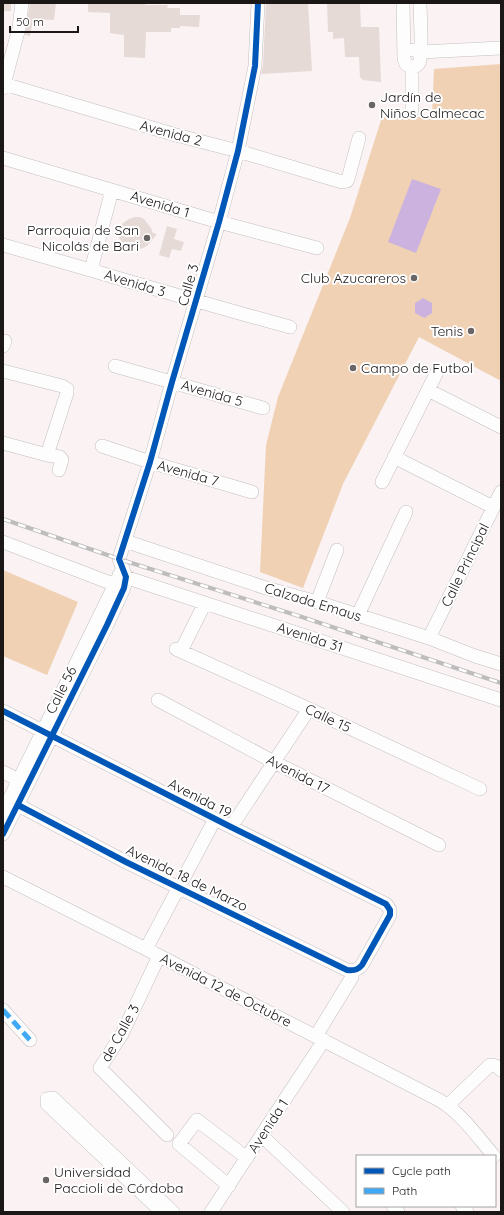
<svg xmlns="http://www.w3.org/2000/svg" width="504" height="1215" font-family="Quicksand,sans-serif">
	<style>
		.green { fill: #f0d1b4 }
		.water { fill: #ccb3df }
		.building { fill: #e6dad7 }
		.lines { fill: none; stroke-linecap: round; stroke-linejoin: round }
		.minor-casing { stroke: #c4bebe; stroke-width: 14 }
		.minor { stroke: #fefdfd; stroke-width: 13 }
		.rail-casing { stroke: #bebcbc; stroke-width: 4 }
		.rail { stroke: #fff; stroke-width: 2.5; stroke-dasharray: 8; stroke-linecap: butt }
		.quiet { stroke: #3fa9f5; stroke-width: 5; stroke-dasharray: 10 5; stroke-linecap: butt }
		.cycleway-casing { stroke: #fff; stroke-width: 8 }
		.cycleway { stroke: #0057b8; stroke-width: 6 }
		.poi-dot { fill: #6a6464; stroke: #fff; stroke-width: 1.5 }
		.labels { text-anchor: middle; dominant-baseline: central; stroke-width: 4; stroke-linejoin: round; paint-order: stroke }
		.poi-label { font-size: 14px; fill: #1c1717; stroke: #fff; text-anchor: start }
		.street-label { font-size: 14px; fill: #1c1717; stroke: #fff }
	</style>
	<rect width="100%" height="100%" fill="#faf2f3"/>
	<path class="green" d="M501,64V381L419,337L343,484L303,588L260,572L266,445L278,397L350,218L382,117H432L434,69Z
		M3,570L78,602L47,675L3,656Z"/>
	<path class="water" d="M412,179L441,189L416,253L388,242Z
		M423,298L432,303V313L424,318L415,313V303Z"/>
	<path class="building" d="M3,3H11V11H3Z
		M30,3H56L54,20L33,19L30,36L25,35Z
		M88,3H145L146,5H168L167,8H180V15H200L199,27L180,26V28H171V32H146L145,58L124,57V35L110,33V13L88,12Z
		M266,3H308L312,71L261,74L263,66Z
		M327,3L360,4L361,27H379L381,82L362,80V78H360L359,57H345L344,38L333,39V32H328Z
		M135,217H140L144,219L151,228L153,233L157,234L147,246L138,250H128L123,246L120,240L118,235L119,228L123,223L129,219Z
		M167,226L177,229L174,239L184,242L181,251L172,249L169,258L159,255Z"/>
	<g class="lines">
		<g class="minor-casing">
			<path id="minor" d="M403,3L404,59L406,64L412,68C414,67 418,65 419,63C423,56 420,14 420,3
				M413,50L421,52L501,48
				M412,68V111
				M4,84L176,135L238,151L342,182L347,181L348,179L359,138
				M3,88L19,28L22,3
				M3,158L219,222L317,248
				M3,245C99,272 194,301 290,327
				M91,270L112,190
				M3,346L5,341
				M115,366L263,408
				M3,371L62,386L67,389V393L47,455
				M428,390L501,427
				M3,443L47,455L60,457L62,460L59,470
				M102,446L150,462L252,492
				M394,457L493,507
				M382,482L437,372
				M125,541L266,588L317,602L429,638L475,656L501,664
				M3,542L121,587
				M119,575L501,700
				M317,602L337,550
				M358,615L406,512
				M429,638L501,492
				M176,649L309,709L480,789
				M181,651L205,603
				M158,700L274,762L439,845
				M3,711L231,827L386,904L390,910V915L362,965C358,970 353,971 347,970L126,862L18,805
				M3,772L26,784
				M3,812L123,568
				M231,827L309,709
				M3,834L107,625L124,588L126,577L119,559L150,462L172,382L219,222L238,151L255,66L258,3
				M3,877L146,949L439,1100C461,1113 477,1136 494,1156
				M146,949L215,819
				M159,956L122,1034L100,1068L167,1135
				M3,1010L30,1040
				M316,1036L352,977
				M448,1105L490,1065C495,1065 498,1066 501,1070
				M262,1136L343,1212
				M229,1186L179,1144L197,1120L247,1158
				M393,1206L398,1212
				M462,1206L467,1212
				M162,1212L47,1104V1099L53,1098L173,1212
				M211,1212L324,1040"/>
		</g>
		<use href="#minor" class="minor"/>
		<g class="rail-casing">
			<path id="rail" d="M3,519L119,559L302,617L501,683"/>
		</g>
		<use href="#rail" class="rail"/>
		<path class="quiet" d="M3,1010L30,1040"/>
		<g class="cycleway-casing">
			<path id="cycleway" d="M3,711L231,827L386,904L390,910V915L362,965C358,970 353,971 347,970L126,862L18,805
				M3,834L107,625L124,588L126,577L119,559L150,462L172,382L219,222L238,151L255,66L258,3"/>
		</g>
		<use href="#cycleway" class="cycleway"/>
	</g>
	<g class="poi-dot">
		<circle cx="372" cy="105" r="4"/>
		<circle cx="147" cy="238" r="4"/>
		<circle cx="414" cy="278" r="4"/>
		<circle cx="471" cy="331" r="4"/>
		<circle cx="353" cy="368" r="4"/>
		<circle cx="46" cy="1180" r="4"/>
	</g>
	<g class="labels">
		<g class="poi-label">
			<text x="380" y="97">Jardín de<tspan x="380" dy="16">Niños Calmecac</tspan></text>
			<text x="139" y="230" text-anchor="end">Parroquia de San<tspan x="139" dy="16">Nicolás de Bari</tspan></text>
			<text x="406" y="278" text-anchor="end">Club Azucareros</text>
			<text x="463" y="331" text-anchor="end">Tenis</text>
			<text x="361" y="368">Campo de Futbol</text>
			<text x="54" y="1172">Universidad<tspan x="54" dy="16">Paccioli de Córdoba</tspan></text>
		</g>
		<g class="street-label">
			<text transform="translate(171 133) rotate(15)">Avenida 2</text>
			<text transform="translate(160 204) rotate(17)">Avenida 1</text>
			<text transform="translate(135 283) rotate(17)">Avenida 3</text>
			<text transform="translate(188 285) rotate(-74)">Calle 3</text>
			<text transform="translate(212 393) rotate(16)">Avenida 5</text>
			<text transform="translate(188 473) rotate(16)">Avenida 7</text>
			<text transform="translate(465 565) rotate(-64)">Calle Principal</text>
			<text transform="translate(313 602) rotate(17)">Calzada Emaus</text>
			<text transform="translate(310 637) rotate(18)">Avenida 31</text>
			<text transform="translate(61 690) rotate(-63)">Calle 56</text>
			<text transform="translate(328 718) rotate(25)">Calle 15</text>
			<text transform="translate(298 774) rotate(27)">Avenida 17</text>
			<text transform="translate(200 798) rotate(27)">Avenida 19</text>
			<text transform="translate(187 878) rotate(26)">Avenida 18 de Marzo</text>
			<text transform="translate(226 990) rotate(27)">Avenida 12 de Octubre</text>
			<text transform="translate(120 1033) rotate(-61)">de Calle 3</text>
			<text transform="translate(268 1126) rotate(-57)">Avenida 1</text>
		</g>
	</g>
	<rect width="504" height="1215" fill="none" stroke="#1c1717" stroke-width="8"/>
	<rect x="356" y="1155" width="140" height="52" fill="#ffffff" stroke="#a4a2a2"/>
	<rect x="364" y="1168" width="20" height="6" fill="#0057b8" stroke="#a4a2a2"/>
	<text x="392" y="1175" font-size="12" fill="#1c1717">Cycle path</text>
	<rect x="364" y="1188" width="20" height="6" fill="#3fa9f5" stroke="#a4a2a2"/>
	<text x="392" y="1195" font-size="12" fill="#1c1717">Path</text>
	<path d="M10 26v6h68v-6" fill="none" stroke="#1c1717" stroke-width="2"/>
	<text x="16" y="26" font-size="12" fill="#1c1717" stroke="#ffffff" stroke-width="3" paint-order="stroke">50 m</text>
</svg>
